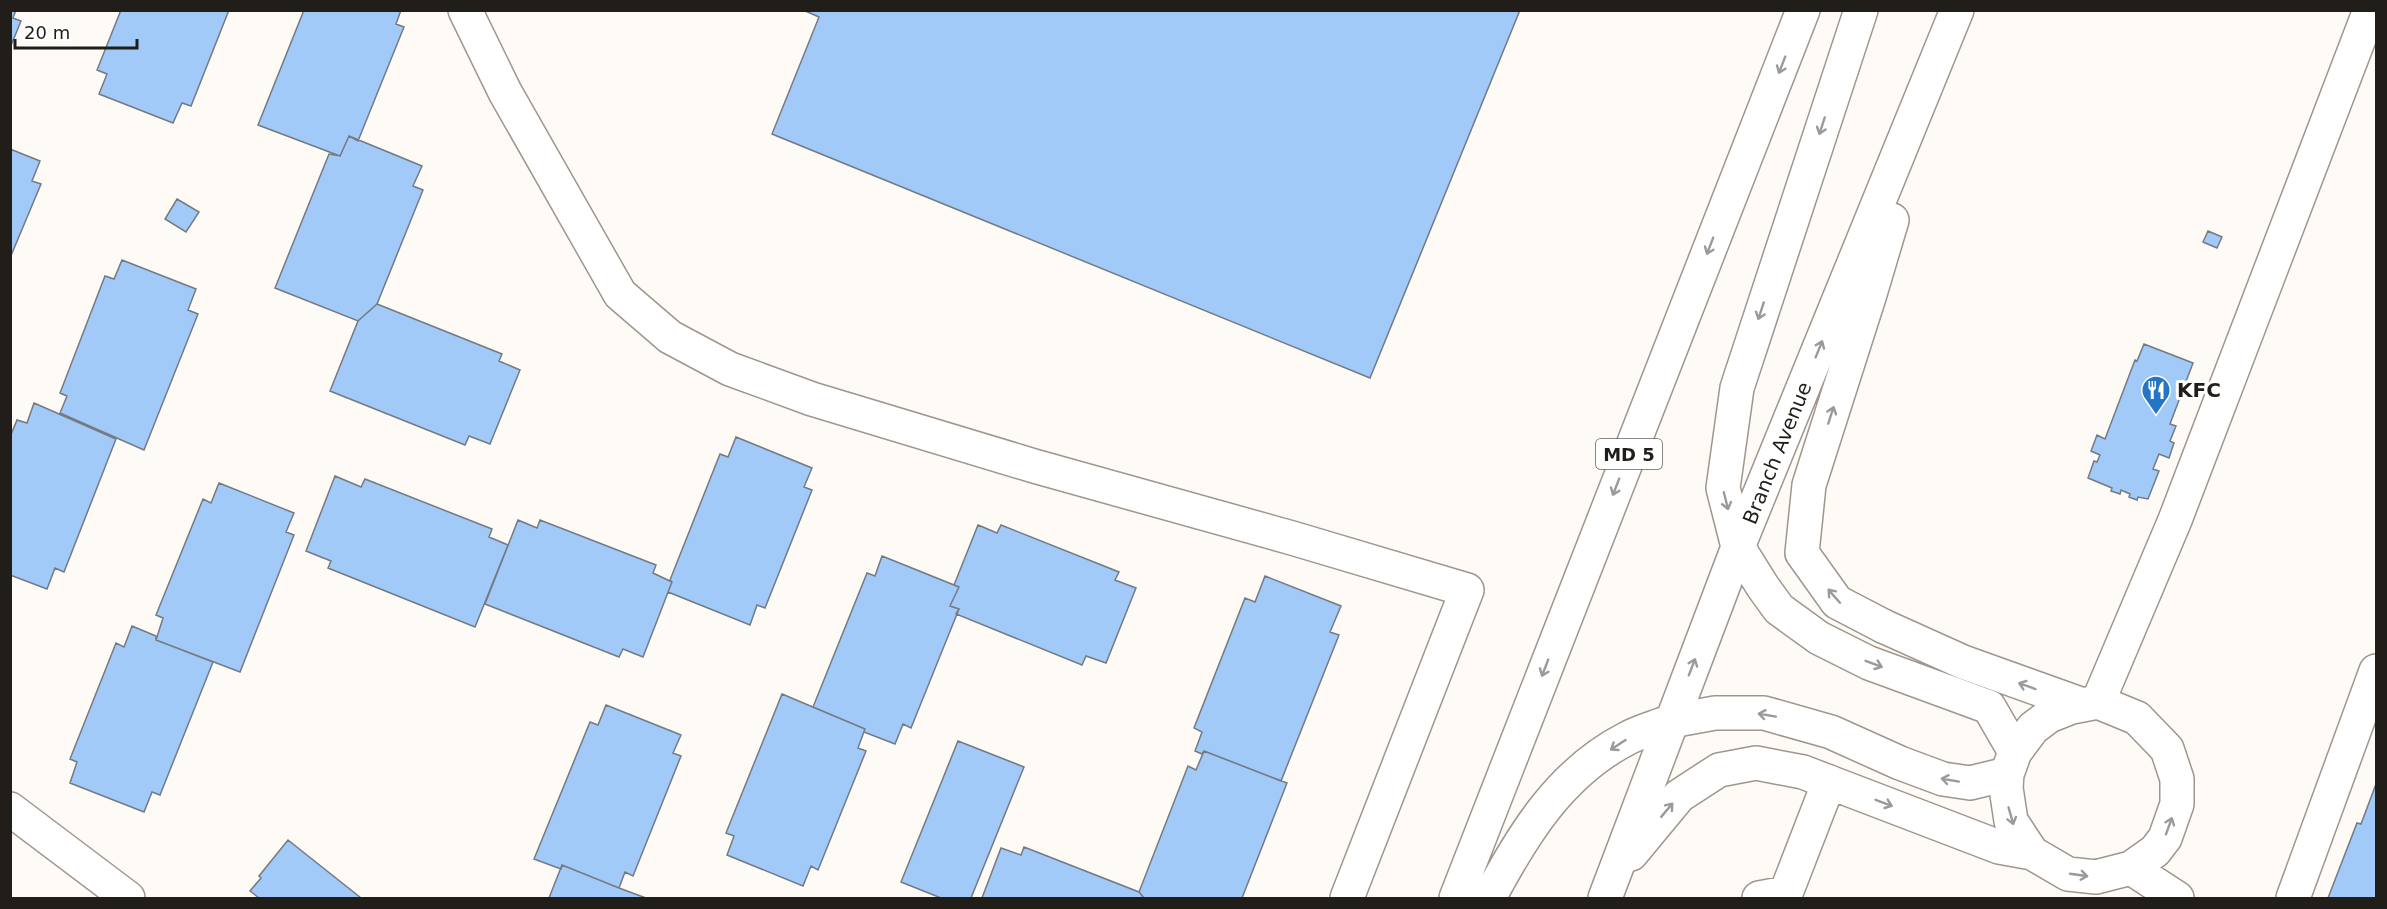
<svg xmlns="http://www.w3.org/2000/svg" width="2387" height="909" font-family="'DejaVu Sans',sans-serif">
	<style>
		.building { fill: #a1caf8; stroke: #737a83; stroke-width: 1.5 }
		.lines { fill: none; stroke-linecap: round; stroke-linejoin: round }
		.minor-casing { stroke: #9f968d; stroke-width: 36 }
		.highway-casing { stroke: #9f968d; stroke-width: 36 }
		.minor { stroke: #fff; stroke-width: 33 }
		.highway { stroke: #fff; stroke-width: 33 }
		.oneway { stroke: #9b9a98 }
		.labels { text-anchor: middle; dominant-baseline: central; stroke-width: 6; stroke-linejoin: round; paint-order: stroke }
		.shield { fill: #fff; stroke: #64625f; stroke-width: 1.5 }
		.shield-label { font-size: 18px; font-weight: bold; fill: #211e1a }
		.poi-label { font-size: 20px; font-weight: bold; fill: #211e1a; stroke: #fff; text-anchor: start }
		.street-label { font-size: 20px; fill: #211e1a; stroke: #fff }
	</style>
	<rect width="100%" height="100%" fill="#fefaf6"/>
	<path class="building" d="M10,10H16L13,18L21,21L10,48Z
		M121,10H229L191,106L182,103L173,123L99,94L107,74L97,70Z
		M304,10H401L396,24L404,27L358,141L349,136L340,156L258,125Z
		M803,10H1520L1370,378L772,134L819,17Z
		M349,136L422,166L413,186L423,190L377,304L358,321L275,288L329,154L340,156Z
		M10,149L40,161L32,181L41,184L10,258Z
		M177,199L199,212L186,232L165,219Z
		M2208,231L2222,237L2217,248L2203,242Z
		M122,260L196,289L188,310L198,314L144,450L60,413L67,396L60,393L105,276L114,279Z
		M377,304L502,354L499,361L520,370L490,444L469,436L465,445L330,391L358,321Z
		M2144,344L2193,363L2170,424L2176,426L2170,441L2174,443L2169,458L2159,454L2153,469L2159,471L2148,499L2138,497L2137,500L2129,497L2130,494L2121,490L2120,494L2111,491L2112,488L2088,478L2094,461L2097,462L2100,455L2091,451L2097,435L2105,439L2135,360L2137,361Z
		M34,403L116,439L64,572L55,568L47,589L10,575V437L17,420L27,423Z
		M736,437L812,468L804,487L812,490L765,608L757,605L750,625L668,592L672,582L670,580L720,454L728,457Z
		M335,476L361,487L365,479L492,529L489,537L508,545L475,627L328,568L331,561L306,551Z
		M219,483L294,513L286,532L294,535L240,672L156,640L163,618L156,615L203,499L211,503Z
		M518,520L537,528L540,520L656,565L653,573L672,582L643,657L623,649L619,657L485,604Z
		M978,525L997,533L1001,525L1119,572L1115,580L1136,588L1106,663L1086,656L1082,665L956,614L959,609L950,606L959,587L954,585Z
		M882,556L959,587L950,606L959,609L911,728L903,724L895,744L864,732L865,729L813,707L867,573L875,576Z
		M1265,576L1341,606L1330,632L1339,635L1281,781L1204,751L1202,754L1195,751L1202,732L1194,728L1245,598L1255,602Z
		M132,626L156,636V640L213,662L160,795L152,792L144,812L70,783L77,762L70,759L116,643L124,647Z
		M782,694L865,729L858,748L866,751L818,870L811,866L803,886L727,855L734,836L726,833Z
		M606,705L681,735L673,753L681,756L633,876L625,872L619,888L562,865L561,869L534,859L590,722L598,725Z
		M958,741L1024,767L971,898H941L901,882Z
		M1204,751L1287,783L1242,898H1144L1139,892L1188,766L1196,770Z
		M2376,784V898H2328L2357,823L2361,824Z
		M288,840L361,898H259L250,891L261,878L259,876Z
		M1024,847L1139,892L1144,898H982L1001,848L1021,855Z
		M562,865L619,888L646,898H549Z"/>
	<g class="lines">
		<g class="minor-casing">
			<path id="minor" d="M465,10L505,92L620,294L670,337L730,369L812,399L1034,466L1292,538L1467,590L1347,898
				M1738,547L1763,587L1779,609L1819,638L1869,663L1989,707L2015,752
				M1883,626L1963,662L2083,705
				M2098,702L2175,520L2370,10
				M1671,721L1715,713H1764L1831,732L1900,763L1943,779L1970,783L2007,774
				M10,809L128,898
				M2131,868L2177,898
				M1759,898L1786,893L1829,782L1999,847L2032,853L2068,874L2096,877L2131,868L2155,851L2165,838L2177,804V779L2167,749L2137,718L2098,702L2072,707L2049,716L2033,728L2015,752L2007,774L2006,788L2011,821L2032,853
				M2293,898L2376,671"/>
		</g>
		<g class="highway-casing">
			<path id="highway" d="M1738,547L1723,488L1737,388L1861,10
				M1883,626L1837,602L1802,553L1809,485L1870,294L1892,220
				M1631,854L1679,796L1719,770L1756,763L1803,772L1829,782
				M1456,898L1803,10
				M1489,898C1523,834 1561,772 1628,738C1641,731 1657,727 1671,721
				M1605,898L1738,547L1957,10"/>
		</g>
		<use href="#minor" class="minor"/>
		<use href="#highway" class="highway"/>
	</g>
	<defs><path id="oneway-shaft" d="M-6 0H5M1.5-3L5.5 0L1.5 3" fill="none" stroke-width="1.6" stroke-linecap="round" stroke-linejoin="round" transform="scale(1.5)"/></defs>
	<g class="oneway">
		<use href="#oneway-shaft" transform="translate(1782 65) rotate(111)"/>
		<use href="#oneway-shaft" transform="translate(1822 126) rotate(108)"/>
		<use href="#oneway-shaft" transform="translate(1710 246) rotate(111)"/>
		<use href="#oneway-shaft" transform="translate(1761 311) rotate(108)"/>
		<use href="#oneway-shaft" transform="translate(1819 349) rotate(-68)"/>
		<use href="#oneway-shaft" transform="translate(1831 415) rotate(-72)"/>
		<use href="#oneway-shaft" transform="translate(1616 487) rotate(111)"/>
		<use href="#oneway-shaft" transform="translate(1726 501) rotate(76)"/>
		<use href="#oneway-shaft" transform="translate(1834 596) rotate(-131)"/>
		<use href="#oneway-shaft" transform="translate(1874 664) rotate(21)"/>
		<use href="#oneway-shaft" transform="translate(1692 667) rotate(-69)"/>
		<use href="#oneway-shaft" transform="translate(1545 668) rotate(111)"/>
		<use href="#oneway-shaft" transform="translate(2027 686) rotate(-160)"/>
		<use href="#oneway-shaft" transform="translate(1767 715) rotate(-170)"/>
		<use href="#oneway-shaft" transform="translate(1618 745) rotate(147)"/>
		<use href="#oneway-shaft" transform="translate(1950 780) rotate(-170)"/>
		<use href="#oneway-shaft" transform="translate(1884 803) rotate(21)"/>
		<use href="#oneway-shaft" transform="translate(1667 810) rotate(-50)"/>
		<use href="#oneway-shaft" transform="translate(2011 816) rotate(74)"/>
		<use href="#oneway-shaft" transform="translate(2169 826) rotate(-70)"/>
		<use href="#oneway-shaft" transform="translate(2079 875) rotate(8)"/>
	</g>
	<defs>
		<g id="restaurant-pin" transform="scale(1.5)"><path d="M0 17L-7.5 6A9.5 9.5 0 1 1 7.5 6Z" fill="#2475c4" stroke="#fff"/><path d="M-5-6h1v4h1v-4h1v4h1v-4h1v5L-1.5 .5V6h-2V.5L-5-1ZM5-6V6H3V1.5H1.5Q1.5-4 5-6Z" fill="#fff"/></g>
	</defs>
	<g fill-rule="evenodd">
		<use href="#restaurant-pin" x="2156" y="390"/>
	</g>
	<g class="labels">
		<rect class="shield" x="1596" y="439" width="66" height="30" rx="4.5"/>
		<g class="shield-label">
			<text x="1629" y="454">MD 5</text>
		</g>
		<g class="poi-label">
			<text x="2177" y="390">KFC</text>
		</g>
		<g class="street-label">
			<text transform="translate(1777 453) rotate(-68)">Branch Avenue</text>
		</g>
	</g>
	<rect width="2387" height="909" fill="none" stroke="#211e1a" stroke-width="24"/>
	<path d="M15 39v9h122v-9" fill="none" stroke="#211e1a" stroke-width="3"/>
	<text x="24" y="39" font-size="18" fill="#211e1a" stroke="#ffffff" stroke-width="4.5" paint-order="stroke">20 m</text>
</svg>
